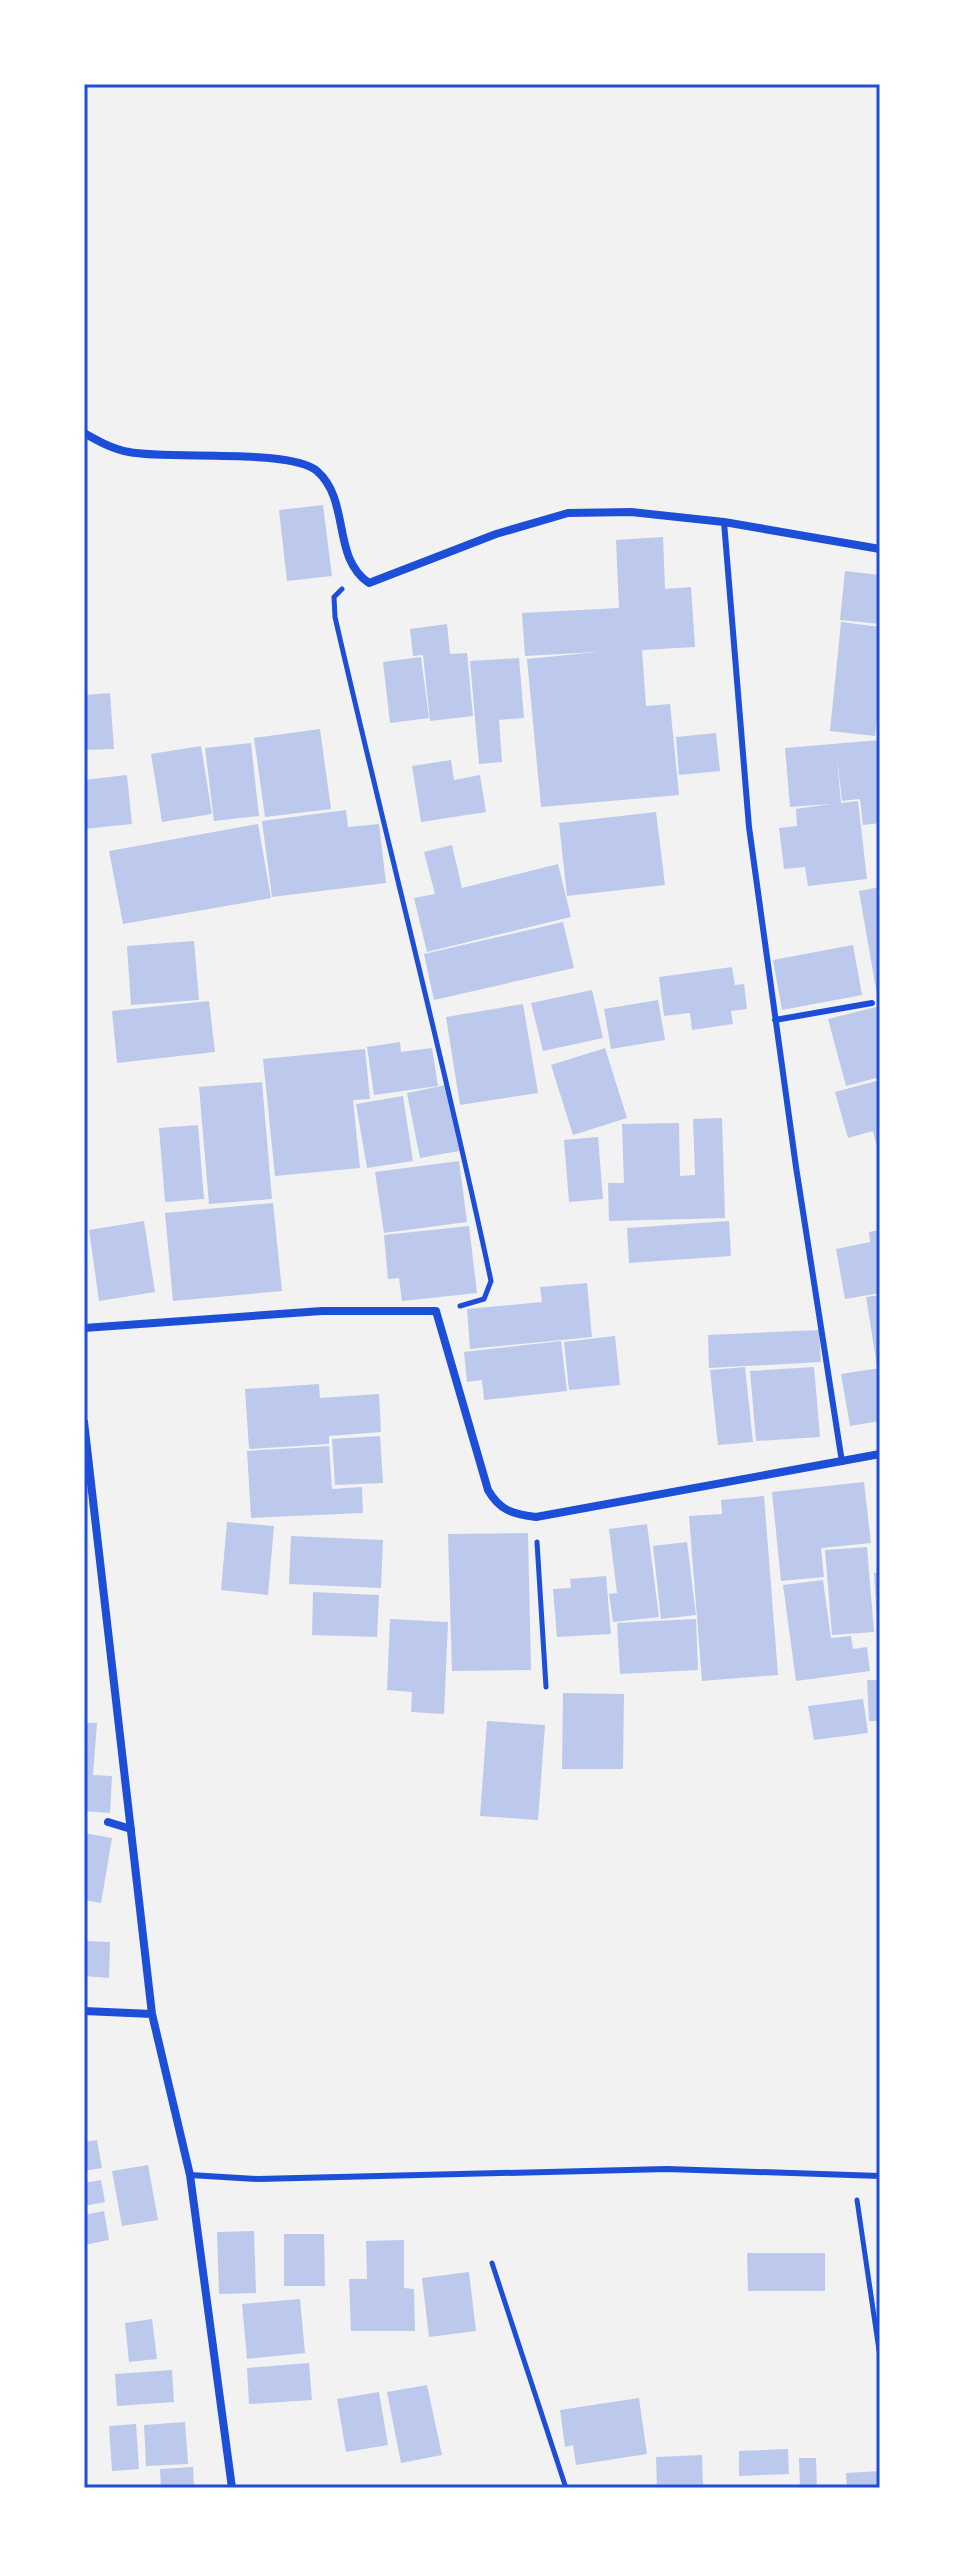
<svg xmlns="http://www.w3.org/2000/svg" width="964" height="2572" font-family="'Zilla Slab',serif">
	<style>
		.building { fill: #bdc9ec }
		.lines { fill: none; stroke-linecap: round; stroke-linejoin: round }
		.path { stroke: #1d4ed8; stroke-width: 5 }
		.service { stroke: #1d4ed8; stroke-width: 6 }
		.minor { stroke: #1d4ed8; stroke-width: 8 }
		.neatline { fill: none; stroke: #1d4ed8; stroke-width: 3 }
	</style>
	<rect width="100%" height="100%" fill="#f2f2f2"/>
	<path class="building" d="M323,505L332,576L287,581L279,510Z
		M663,537L665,589L691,587L695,647L642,650L646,706L670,704L679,795L541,807L527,659L597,652L525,656L522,613L619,608L616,540Z
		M845,571L880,575V624L840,620Z
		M841,622L880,627V719L877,718L875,736L830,731Z
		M447,624L450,654L467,653L473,716L430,721L423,655L413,656L410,629Z
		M421,657L429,718L390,723L383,662Z
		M519,658L524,718L499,720L502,762L479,764L470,661Z
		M110,693L114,749L84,750V695Z
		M320,729L331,809L265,817L254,738Z
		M716,733L720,771L679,775L676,737Z
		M880,740V823L863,825L860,799L842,801L837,758L841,803L858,801L867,879L808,886L805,867L784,869L779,828L797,826L796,809L831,804L790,807L785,748Z
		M251,743L259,816L214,821L205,748Z
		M201,746L212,814L162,822L151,754Z
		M451,760L454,780L480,775L486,812L421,822L412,766Z
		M127,775L132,824L84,829V780Z
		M346,810L348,827L379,824L386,883L272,897L262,821Z
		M656,812L665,885L567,896L559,823Z
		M258,824L271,898L123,924L109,851Z
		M452,845L462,888L558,864L571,917L427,952L414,898L435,894L424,852Z
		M880,887V1001H878L859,891Z
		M563,922L574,968L434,1000L424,954Z
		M194,941L199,1000L131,1005L127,946Z
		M853,945L862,995L782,1010L773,960Z
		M732,967L735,985L744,984L747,1009L731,1011L733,1024L692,1030L690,1013L664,1016L659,977Z
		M592,990L603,1038L543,1051L531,1003Z
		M658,1000L665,1040L611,1049L604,1009Z
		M209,1001L215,1052L117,1063L112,1011Z
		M523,1004L538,1093L460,1105L446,1017Z
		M880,1006V1077L846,1086L828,1019Z
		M400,1042L401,1052L432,1048L438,1086L374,1095L367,1047Z
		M605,1048L627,1118L573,1135L551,1065Z
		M365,1049L370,1099L353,1100L360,1168L275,1176L263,1059Z
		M880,1080V1142L876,1143L873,1131L848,1138L835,1092Z
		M262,1082L272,1199L209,1204L199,1087Z
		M446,1085L459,1151L420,1158L407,1093Z
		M403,1096L413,1161L367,1168L356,1104Z
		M722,1118L725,1218L609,1221L608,1183H624L622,1124L679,1123L680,1176L695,1175L693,1119Z
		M198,1125L204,1199L165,1202L159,1128Z
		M598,1137L603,1199L569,1202L564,1140Z
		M459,1161L467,1222L384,1233L375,1172Z
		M273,1203L282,1291L173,1301L165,1213Z
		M144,1221L155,1292L99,1301L89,1230Z
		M729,1221L731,1256L629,1263L627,1228Z
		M469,1226L477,1293L402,1301L399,1278L388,1279L384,1235Z
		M880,1230V1293L845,1299L836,1249L870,1242L869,1232Z
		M587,1283L592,1337L470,1349L467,1309L542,1302L540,1287Z
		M880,1295V1366H877L866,1297Z
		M819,1330L821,1362L709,1368L708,1335Z
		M615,1336L620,1385L569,1390L564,1342Z
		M561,1341L567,1391L484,1400L482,1380L467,1382L464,1352Z
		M745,1367L753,1442L718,1445L710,1370Z
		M814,1367L820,1437L756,1441L750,1371Z
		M880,1368V1421L850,1426L841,1374Z
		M319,1384L320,1398L379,1394L381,1432L329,1436V1444L249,1449L245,1389Z
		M380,1436L383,1483L335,1485L332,1439Z
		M329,1446L332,1489L362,1487L363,1513L251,1518L247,1451Z
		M864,1482L871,1543L821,1548L824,1577L781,1581L772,1492Z
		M764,1496L778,1675L702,1681L689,1516L722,1514L721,1500Z
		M227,1522L274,1526L268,1595L221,1590Z
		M647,1524L659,1617L613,1622L609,1594L617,1593L609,1529Z
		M528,1533L531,1670L452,1671L448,1534Z
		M291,1536L383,1540L381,1588L289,1584Z
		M687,1542L696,1615L661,1619L653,1546Z
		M867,1547L874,1632L832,1635L825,1550Z
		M874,1573H880V1636H878Z
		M606,1576L611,1634L557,1637L553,1589L571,1588L570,1579Z
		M823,1580L831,1638L851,1636L853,1649L867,1647L870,1671L796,1681L783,1585Z
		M313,1592L379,1595L377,1637L312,1635Z
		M390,1619L448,1622L444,1714L411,1712L412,1692L387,1690Z
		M696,1619L698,1670L620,1674L617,1623Z
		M867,1680H880V1721H869Z
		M563,1693L624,1694L623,1769H562Z
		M863,1699L868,1733L814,1740L808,1706Z
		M487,1721L545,1725L538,1820L480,1816Z
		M84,1723H97L93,1775L112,1776L110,1813L84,1811Z
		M84,1833L112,1838L101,1903L84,1900Z
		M84,1941L110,1942L109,1978L84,1976Z
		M97,2140L102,2168L84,2171V2142Z
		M148,2165L158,2220L122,2226L112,2171Z
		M101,2180L105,2202L84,2206V2183Z
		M104,2211L109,2240L84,2245V2215Z
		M254,2231L256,2293L219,2294L217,2232Z
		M284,2234H324L325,2286H284Z
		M404,2240V2288L414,2289L415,2331H351L349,2279H367L366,2241Z
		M747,2253H825V2291H748Z
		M469,2272L476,2331L429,2337L422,2278Z
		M300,2299L305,2353L247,2359L242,2304Z
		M152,2319L157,2359L129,2362L125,2323Z
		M309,2363L312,2400L249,2404L247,2368Z
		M172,2370L174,2402L117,2406L115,2374Z
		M427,2385L442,2455L401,2463L387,2392Z
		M379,2392L388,2445L346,2452L337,2399Z
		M639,2398L647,2454L576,2465L573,2445L565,2447L560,2410Z
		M185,2422L188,2464L146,2466L144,2425Z
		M136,2424L139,2469L112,2471L109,2426Z
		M788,2449L789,2474L739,2476V2451Z
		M702,2455L703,2488H657L656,2457Z
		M799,2458H816L817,2488H800Z
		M193,2467L194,2488H161L160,2469Z
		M880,2471V2488H847L846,2473Z"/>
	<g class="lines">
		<path class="path" d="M342,589L334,597L335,617C386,839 444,1059 491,1281L484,1299L460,1306
			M537,1542L546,1687
			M857,2200L880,2357
			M492,2263L566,2488"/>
		<path class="service" d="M724,522L749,827L796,1167L842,1462
			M775,1020L872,1003
			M190,2175L258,2179L667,2169L880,2176"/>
		<path class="minor" d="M84,433C98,441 112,449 129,452C168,460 291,448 317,471C351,501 331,557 369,583L496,534L568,513L631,512L724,522L880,549
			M84,1328L322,1311H436L488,1490C500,1511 513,1514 536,1517L880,1454
			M84,1422L152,2014L190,2175L232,2488
			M108,1822L131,1829
			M84,2011L152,2014"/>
	</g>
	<rect width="964" height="2572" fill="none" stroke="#ffffff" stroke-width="172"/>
	<rect x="86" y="86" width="792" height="2400" class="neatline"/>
</svg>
